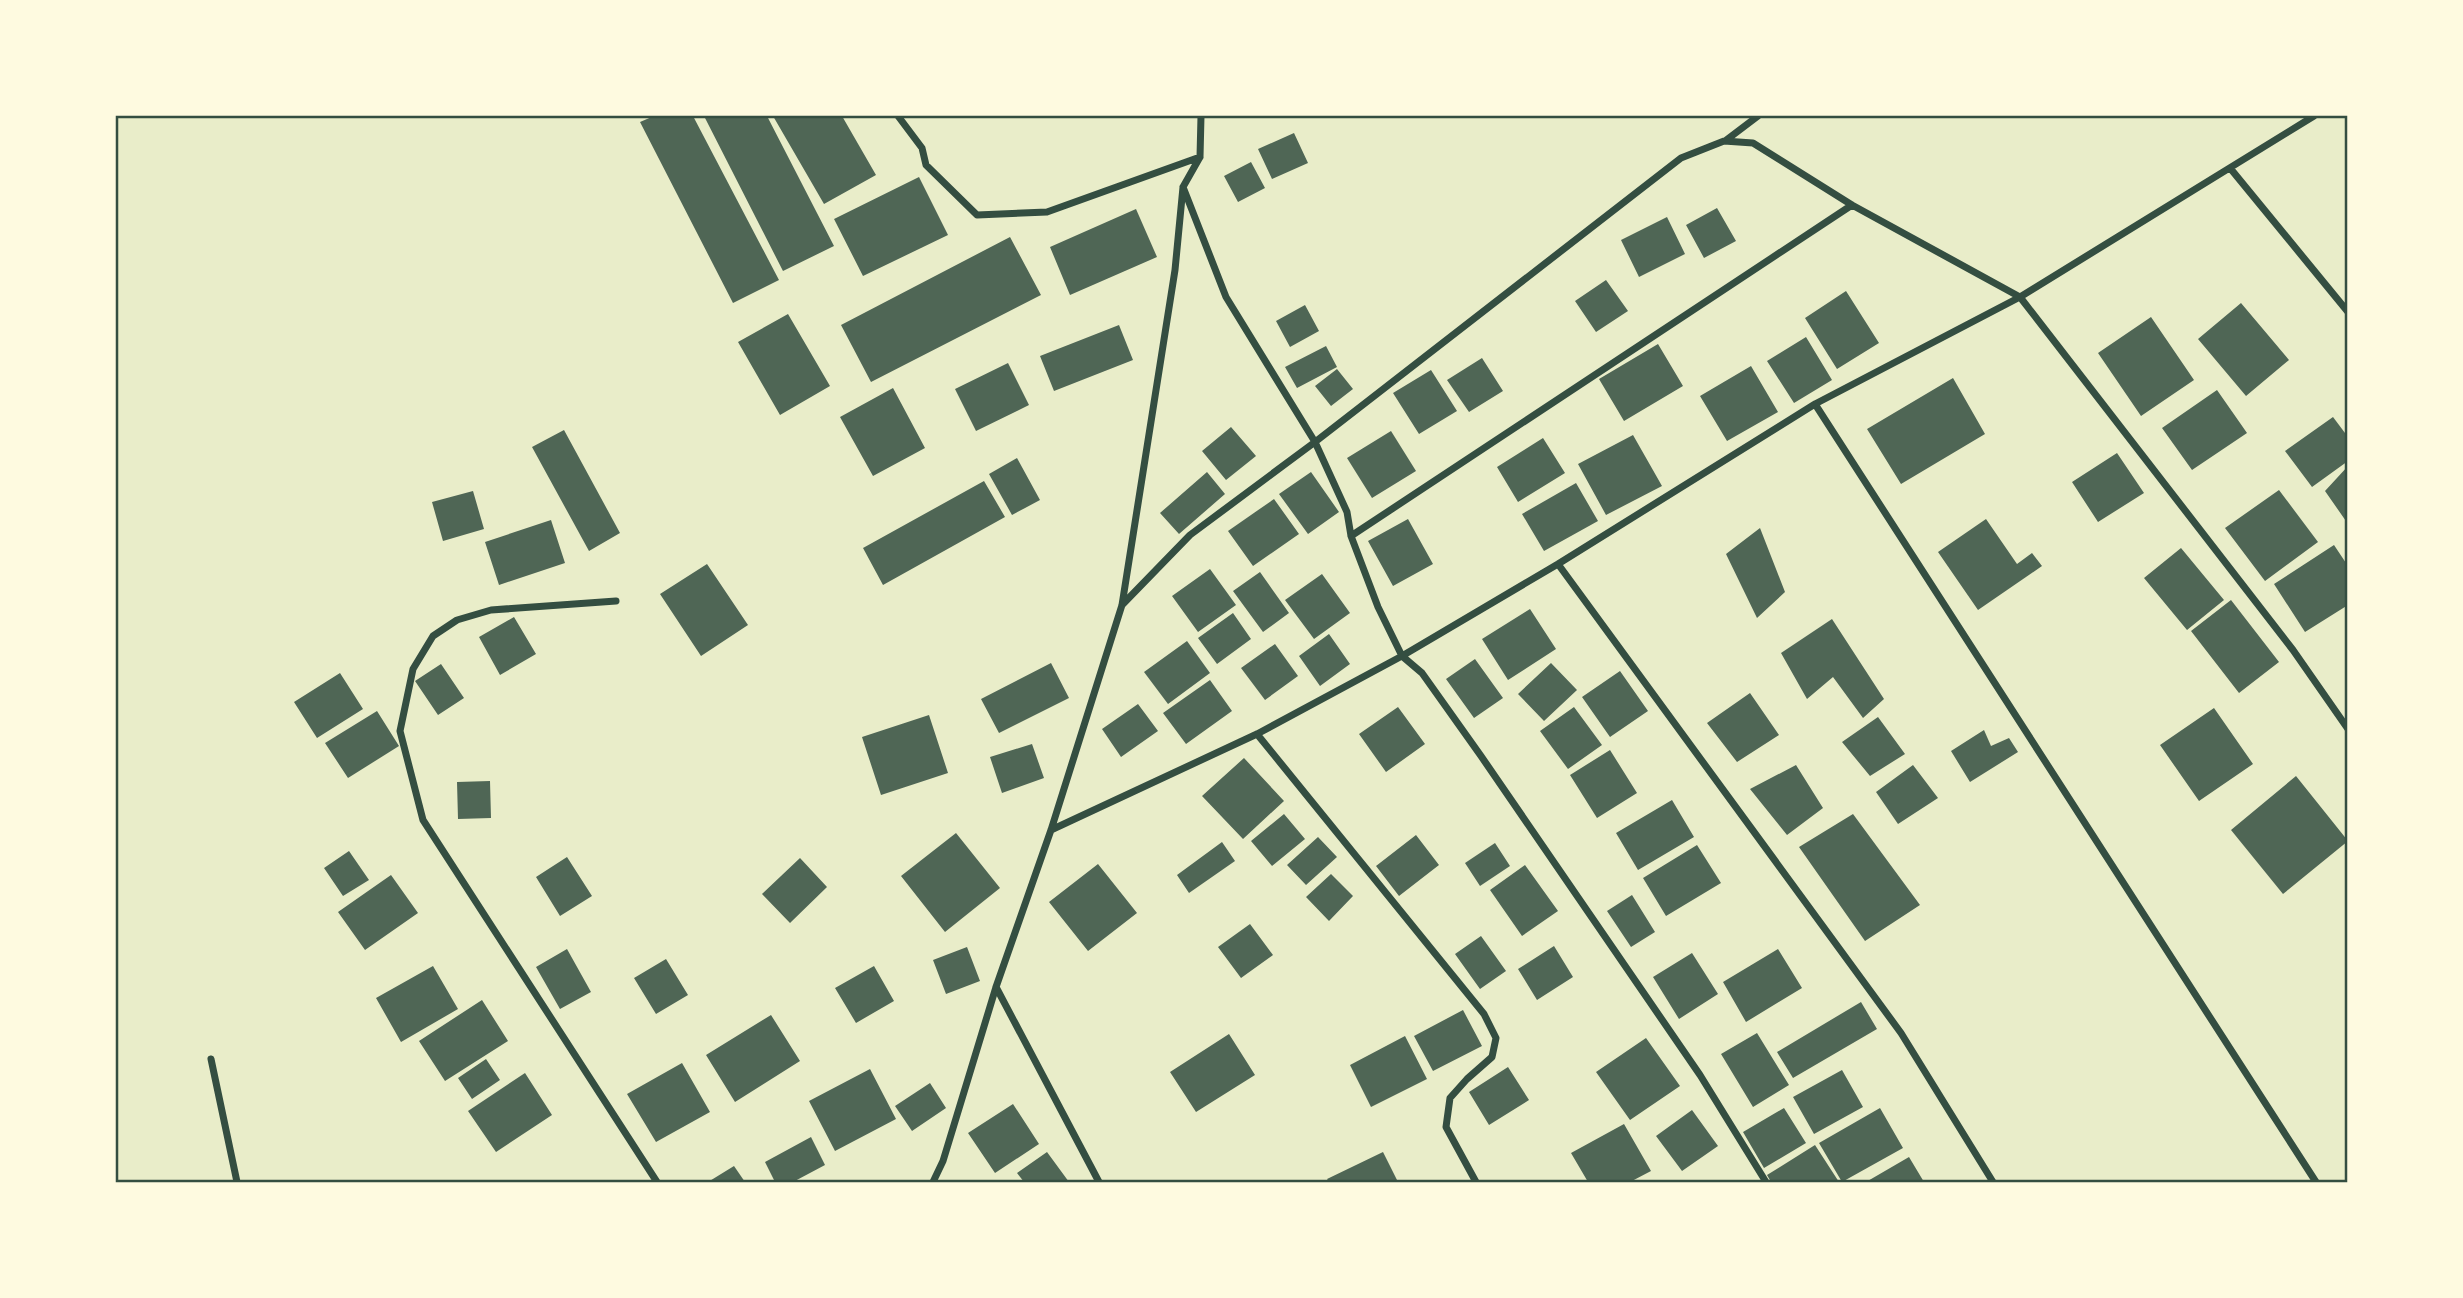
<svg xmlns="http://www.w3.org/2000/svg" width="2463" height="1298" font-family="Roboto,sans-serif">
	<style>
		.building { fill: #4f6655 }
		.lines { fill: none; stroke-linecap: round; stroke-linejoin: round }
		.minor { stroke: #344e41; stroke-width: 7 }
		.neatline { fill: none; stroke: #344e41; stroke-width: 2.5 }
	</style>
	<rect width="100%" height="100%" fill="#e9edc9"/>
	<path class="building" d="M654,116H693L779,280L733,303L640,122Z
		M704,116H767L834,246L783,271Z
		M773,116H842L876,175L824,204Z
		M1294,133L1308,163L1272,179L1258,149Z
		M1251,162L1265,188L1238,202L1224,176Z
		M919,177L948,235L863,276L834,219Z
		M1717,208L1736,241L1704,258L1686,225Z
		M1136,209L1157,257L1070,295L1050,247Z
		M1667,217L1685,254L1639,277L1621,240Z
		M1010,237L1041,295L871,382L841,325Z
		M1606,280L1628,311L1596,332L1575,301Z
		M1846,291L1879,343L1837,369L1805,318Z
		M2241,303L2289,360L2246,396L2198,339Z
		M1305,305L1319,331L1290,347L1276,321Z
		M788,314L830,386L780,415L738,342Z
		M2151,317L2194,380L2141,416L2098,353Z
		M1119,325L1133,360L1054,391L1040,356Z
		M1806,337L1832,380L1794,403L1767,361Z
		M1658,344L1683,386L1624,421L1599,379Z
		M1326,346L1337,367L1297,388L1285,367Z
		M1482,358L1503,391L1469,412L1447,380Z
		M1008,363L1029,405L976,431L955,389Z
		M1751,366L1778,412L1727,441L1700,396Z
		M1337,369L1353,389L1331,406L1315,386Z
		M1431,370L1457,411L1419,434L1393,393Z
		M1953,378L1985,434L1901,484L1867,429Z
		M893,388L925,448L873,476L840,417Z
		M2217,390L2247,433L2192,470L2162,428Z
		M2333,417L2348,437V461L2312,487L2285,451Z
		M1231,427L1256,456L1226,480L1202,451Z
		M564,430L620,533L589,551L532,447Z
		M1391,431L1416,471L1372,498L1347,458Z
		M1633,435L1662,486L1606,515L1578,464Z
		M1543,438L1565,473L1518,502L1497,467Z
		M2117,453L2144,493L2098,522L2072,482Z
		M1017,458L1040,500L1012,515L989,474Z
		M2348,466V524L2325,491Z
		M1207,472L1225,494L1179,534L1160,513Z
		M1311,472L1339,512L1308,534L1279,494Z
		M984,481L1005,517L883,585L863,548Z
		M1576,483L1598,521L1544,551L1522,514Z
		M2279,490L2318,542L2265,581L2225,528Z
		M473,491L484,529L443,541L432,502Z
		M1274,499L1299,534L1253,566L1228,531Z
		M1408,519L1433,564L1393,586L1368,541Z
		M1986,519L2017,564L2032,553L2042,566L1978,610L1938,552Z
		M551,520L565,563L499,585L485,542Z
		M1760,528L1785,592L1757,618L1726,554Z
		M2334,545L2348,566V605L2305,632L2274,584Z
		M2181,548L2224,600L2187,630L2144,578Z
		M707,564L748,625L701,656L660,594Z
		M1210,569L1236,605L1198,632L1172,596Z
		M1260,572L1289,613L1263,632L1233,591Z
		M1322,574L1350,613L1314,639L1285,600Z
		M2231,600L2279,662L2239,693L2191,631Z
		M1530,609L1556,649L1508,680L1482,639Z
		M1233,613L1251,639L1217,664L1198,638Z
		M514,617L536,654L500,675L479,637Z
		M1832,619L1884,699L1863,718L1833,677L1807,699L1781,653Z
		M1329,634L1350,664L1320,686L1299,656Z
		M1187,641L1210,673L1168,704L1144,672Z
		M1275,644L1298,676L1265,700L1241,668Z
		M1475,659L1503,698L1474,718L1446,679Z
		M1051,663L1069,698L999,733L981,699Z
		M1551,663L1577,690L1544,721L1518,694Z
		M441,664L464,698L438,715L415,681Z
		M1620,671L1648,711L1610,737L1582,697Z
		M340,673L363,709L317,738L294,702Z
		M1210,680L1232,711L1186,744L1163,713Z
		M1750,693L1779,735L1737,762L1707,723Z
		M1138,704L1158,731L1121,757L1102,729Z
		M1398,707L1425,744L1386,772L1359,734Z
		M1574,707L1602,745L1568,769L1540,731Z
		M2214,708L2253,764L2199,801L2160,745Z
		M377,711L399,746L348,778L325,743Z
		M929,715L948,773L881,795L862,737Z
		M1878,717L1905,754L1870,776L1842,742Z
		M1984,730L1991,746L2009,738L2018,752L1970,782L1951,751Z
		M1032,744L1044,778L1002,793L990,757Z
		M1610,750L1637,793L1597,818L1570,775Z
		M1244,758L1284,801L1243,839L1202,796Z
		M1796,765L1823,808L1787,835L1750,789Z
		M1913,765L1938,798L1898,824L1876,792Z
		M2296,776L2348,841L2283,894L2231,830Z
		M490,781L491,818L458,819L457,782Z
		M1672,800L1694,837L1638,870L1616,833Z
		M1284,814L1305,839L1272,866L1251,841Z
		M1853,814L1920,905L1865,941L1799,847Z
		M956,833L1000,888L945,932L901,876Z
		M1416,835L1439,865L1399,896L1376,866Z
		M1318,837L1337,857L1306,885L1287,865Z
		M1222,842L1235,861L1189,893L1177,875Z
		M1495,843L1510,866L1480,886L1465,863Z
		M1697,845L1721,883L1666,916L1643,878Z
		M349,851L369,880L343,896L324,868Z
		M567,857L592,896L560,916L536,877Z
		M800,858L827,887L790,923L762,894Z
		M1098,864L1137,913L1088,951L1049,902Z
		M1525,865L1558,911L1522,936L1490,890Z
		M1331,874L1353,896L1329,921L1306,897Z
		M391,875L418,913L365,950L338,912Z
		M1632,895L1655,932L1631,947L1607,911Z
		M1250,924L1273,955L1241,978L1218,947Z
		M1481,936L1506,971L1480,989L1455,954Z
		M1554,946L1573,977L1537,1000L1518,969Z
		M967,947L980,981L946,994L933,960Z
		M567,949L591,992L560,1009L536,967Z
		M1778,949L1802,988L1746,1022L1723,982Z
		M1692,953L1718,994L1679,1019L1653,977Z
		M666,959L688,995L656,1014L634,978Z
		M433,966L458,1009L401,1042L376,998Z
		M874,966L894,1001L856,1023L835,988Z
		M482,1000L508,1041L445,1081L419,1041Z
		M1861,1002L1877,1029L1793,1078L1777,1052Z
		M1463,1010L1482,1046L1433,1071L1414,1036Z
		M771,1015L800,1061L735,1102L706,1055Z
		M1757,1033L1789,1085L1753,1107L1721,1054Z
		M1229,1034L1255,1075L1196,1112L1170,1072Z
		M1405,1036L1427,1079L1371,1107L1350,1065Z
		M1646,1038L1680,1086L1630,1120L1596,1072Z
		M486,1059L500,1080L472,1099L458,1078Z
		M682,1063L710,1112L656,1142L627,1094Z
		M1508,1067L1529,1100L1489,1125L1469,1092Z
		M870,1069L896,1119L835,1151L809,1101Z
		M1842,1070L1863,1107L1814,1134L1793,1097Z
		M525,1073L552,1115L496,1152L468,1111Z
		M930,1083L946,1108L912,1131L895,1106Z
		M1013,1104L1039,1144L995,1173L968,1133Z
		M1784,1108L1806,1143L1764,1168L1743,1132Z
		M1880,1108L1903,1148L1842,1182L1819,1143Z
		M1692,1110L1718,1146L1682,1171L1656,1136Z
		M1624,1124L1651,1171L1630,1182H1588L1571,1153Z
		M811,1137L825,1165L793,1182H775L765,1162Z
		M1815,1145L1839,1182H1771L1767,1175Z
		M1047,1152L1069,1182H1024L1017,1173Z
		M1383,1152L1398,1182H1329L1327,1179Z
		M1909,1157L1924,1182H1866Z
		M734,1166L745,1182H708Z"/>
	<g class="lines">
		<path class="minor" d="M898,116L922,148L926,165L977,215L1047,212L1200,157
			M1725,141L1758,116
			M2230,168L2348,312
			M1183,187L1226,297L1315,442L1347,512L1351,536L1378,607L1402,656L1422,673L1481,756L1700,1075L1766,1182
			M1815,404L2316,1182
			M1351,536L1852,205
			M1558,564L1901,1033L1993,1182
			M616,601L491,610L457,620L433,636L413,669L400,731L423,820L657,1182
			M1122,605L1190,535L1315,442L1681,158L1724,141L1753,143L1852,205L2020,297L2293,650L2348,729
			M1257,734L1484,1014L1496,1038L1492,1057L1467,1079L1450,1098L1446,1127L1476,1182
			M1051,830L1257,734L1402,656L1558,564L1815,404L2020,297L2314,116
			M996,987L1099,1182
			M211,1059L237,1182
			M933,1182L943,1161L996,987L1051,830L1122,605L1175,270L1183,187L1200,157L1201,116"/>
	</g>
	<rect width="2463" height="1298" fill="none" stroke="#fefae0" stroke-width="234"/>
	<rect x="117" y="117" width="2229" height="1064" class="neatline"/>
</svg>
